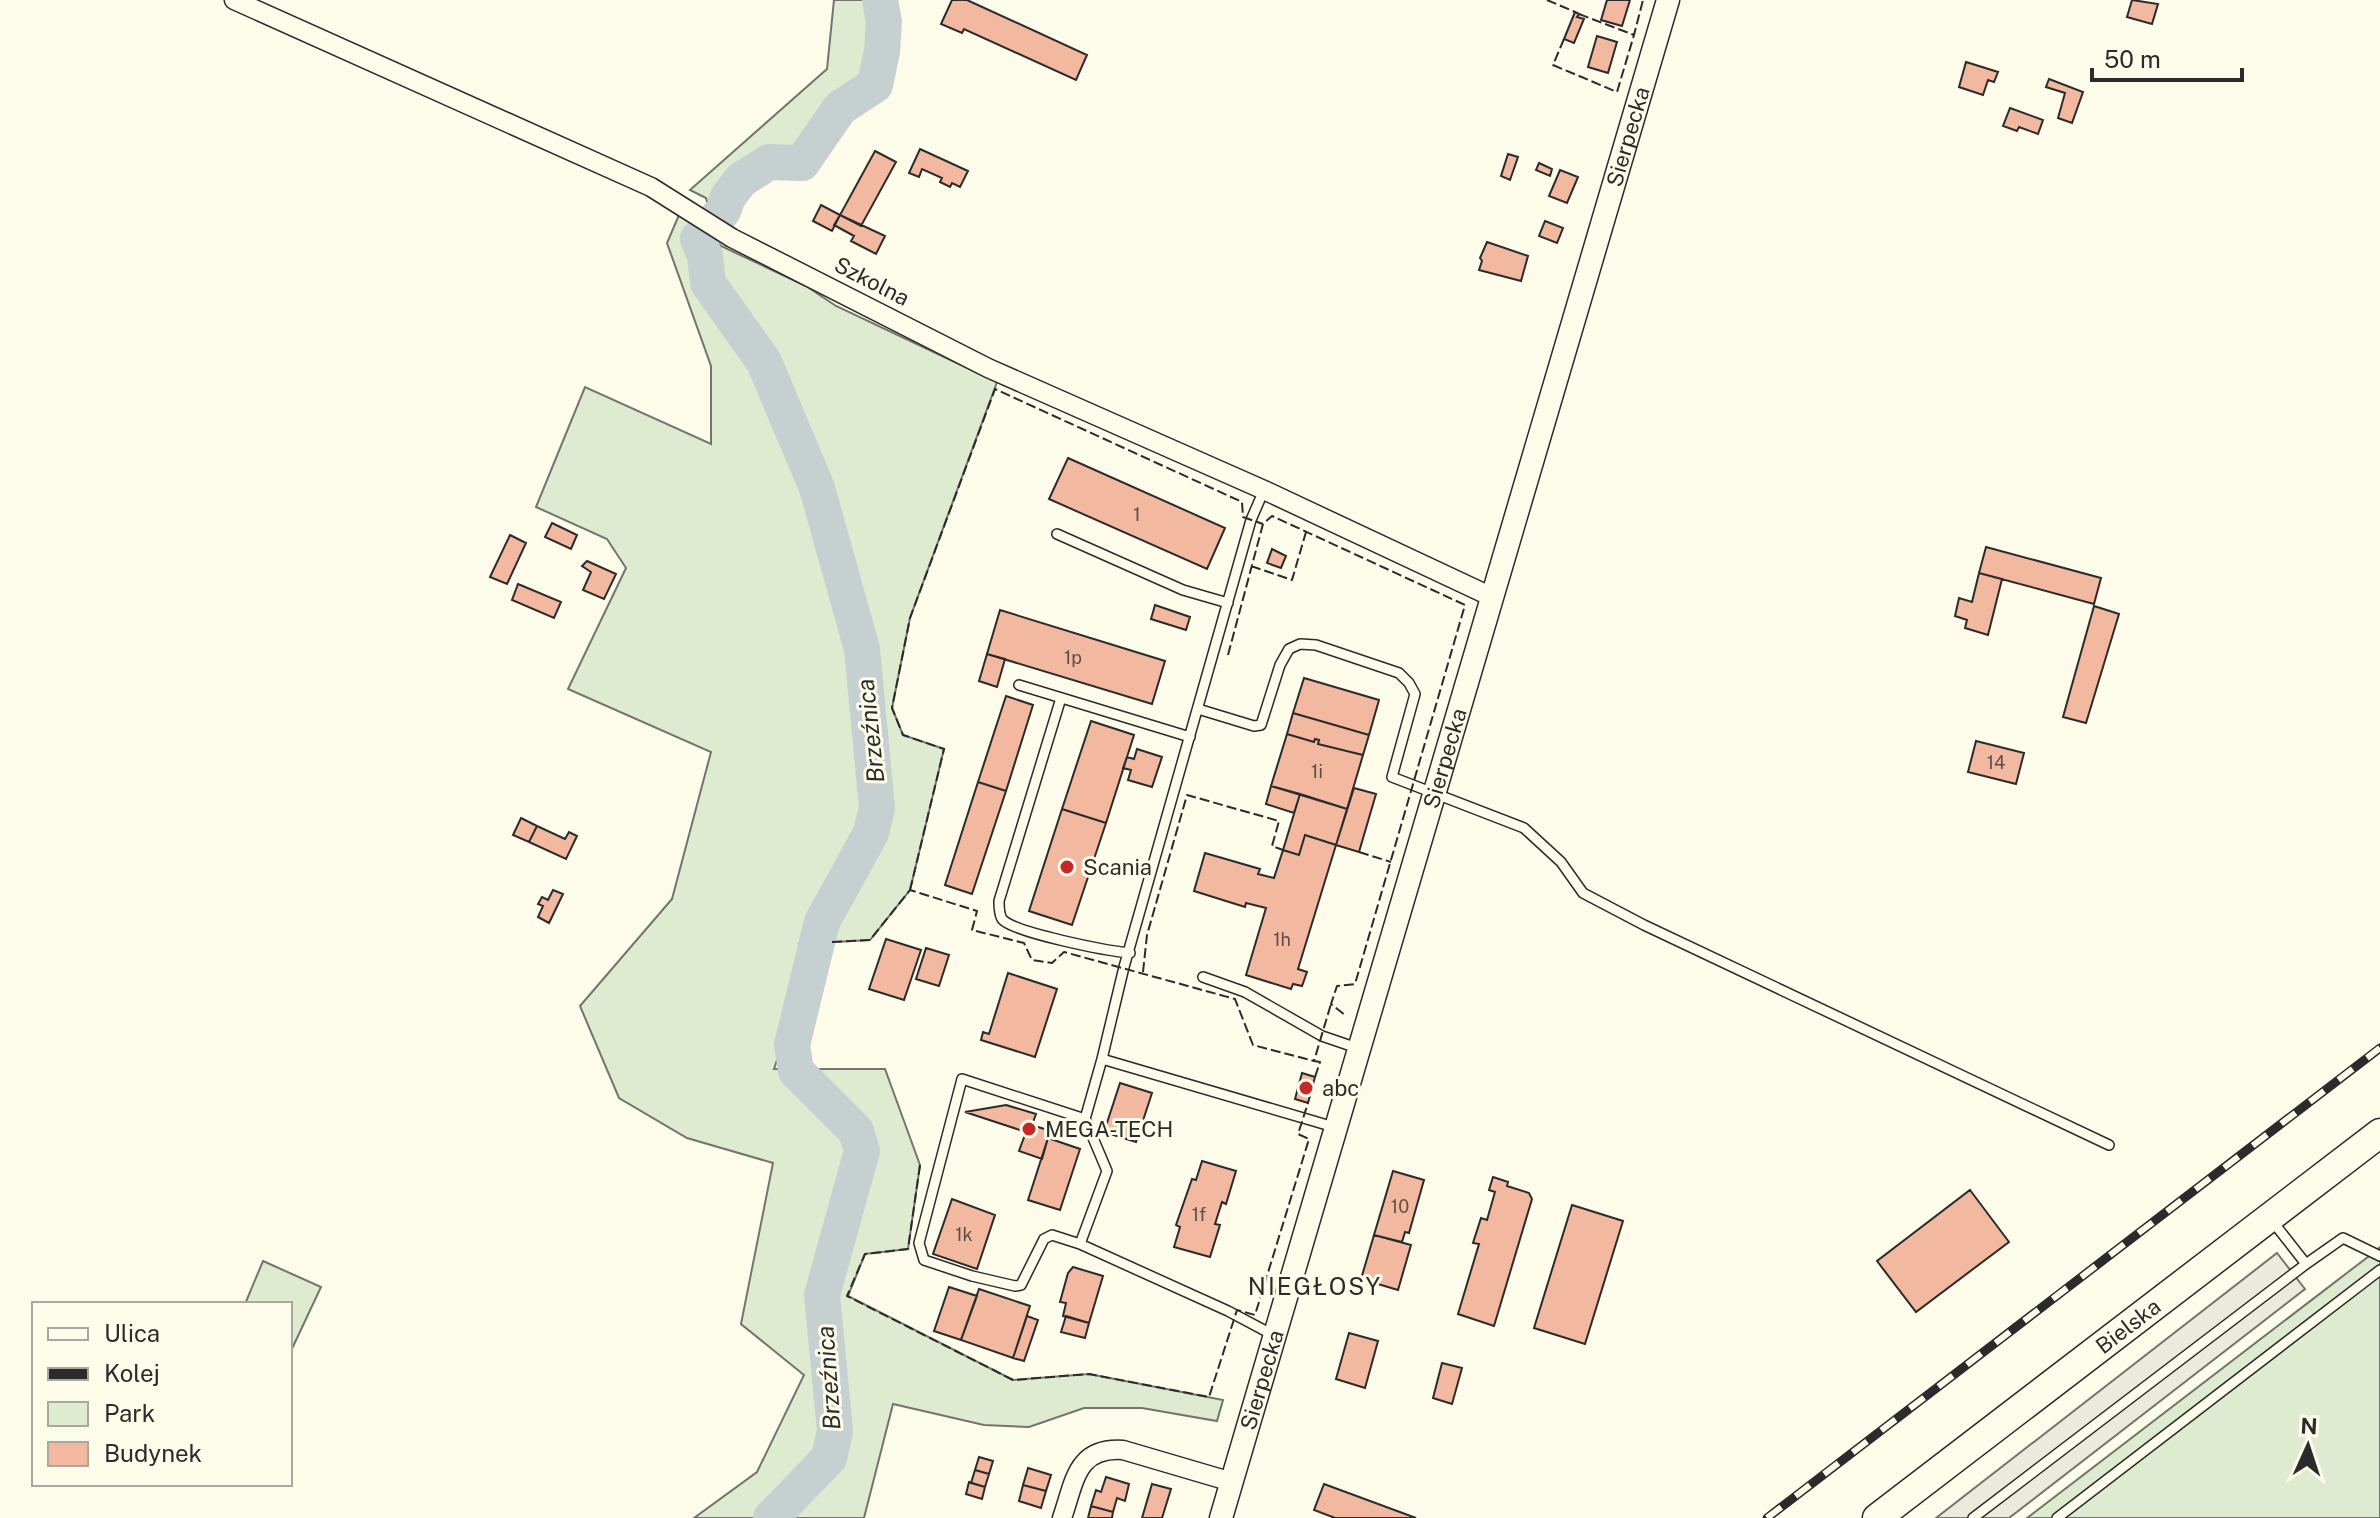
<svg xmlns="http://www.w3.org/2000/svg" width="2380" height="1518" font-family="'Public Sans',sans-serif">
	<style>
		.green { fill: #deebd1; stroke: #74746e; stroke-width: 2 }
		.parking { fill: #eceadb; stroke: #74746e; stroke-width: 2 }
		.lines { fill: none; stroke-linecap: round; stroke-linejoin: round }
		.river { stroke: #c7d0d0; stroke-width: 36 }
		.building { fill: #f2b8a0; stroke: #2b2b2b; stroke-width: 2 }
		.service-casing { stroke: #2b2b2b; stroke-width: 12 }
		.minor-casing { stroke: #2b2b2b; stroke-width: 21 }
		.tertiary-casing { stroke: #2b2b2b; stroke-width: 25 }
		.primary-casing { stroke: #2b2b2b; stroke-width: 31 }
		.service { stroke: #fdfbea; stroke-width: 9 }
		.minor { stroke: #fdfbea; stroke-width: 18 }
		.tertiary { stroke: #fdfbea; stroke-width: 22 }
		.primary { stroke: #fdfbea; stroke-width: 28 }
		.rail-casing { stroke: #2b2b2b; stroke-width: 9 }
		.rail { stroke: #fdfbea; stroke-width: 6; stroke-dasharray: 18; stroke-linecap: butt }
		.fence { stroke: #2b2b2b; stroke-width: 2; stroke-dasharray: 10 4; stroke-linecap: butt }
		.poi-dot { fill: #c62828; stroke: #fdfbea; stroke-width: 3 }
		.labels { text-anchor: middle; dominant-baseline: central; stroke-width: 6; stroke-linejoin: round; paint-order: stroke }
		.number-label { font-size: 18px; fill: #5d4e48 }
		.street-label { font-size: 22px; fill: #2b2b2b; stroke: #fdfbea }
		.poi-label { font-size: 22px; fill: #2b2b2b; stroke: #fdfbea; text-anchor: start }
		.water-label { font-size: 24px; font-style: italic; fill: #2b2b2b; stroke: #fdfbea }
		.neighbourhood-label { font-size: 24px; letter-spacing: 2px; fill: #2b2b2b; stroke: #fdfbea }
	</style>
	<rect width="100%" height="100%" fill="#fdfbea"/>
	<path class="green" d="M834,0H873L872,5L881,23L880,41L871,80L825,115L813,143L796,159L775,152C739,169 728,169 714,210L709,209L706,198L690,190L827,69Z
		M679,215L704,228L721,246L806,286L836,306L997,382L910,618L892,708L903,735L944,749L910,890L870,940L799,944L801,990L774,1069H885L920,1165L908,1249L865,1254L848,1296L1013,1380L1089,1374L1223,1400L1217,1421L1142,1408H1084L1029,1427L984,1425L893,1404L864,1518H694L757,1472L804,1375L741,1324L773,1163L687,1138L619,1098L580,1006L672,899L711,752L568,689L626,568L607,539L536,507L585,387L711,444V366L667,243Z
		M2380,1247V1518H2027L2373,1253Z
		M263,1261L321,1287L290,1353V1304H245Z"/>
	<path class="parking" d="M2277,1253L2305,1289L2009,1518H1936Z"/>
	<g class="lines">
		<path class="river" d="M771,1518L829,1458L835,1431L822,1295L862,1151L856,1131L796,1071L792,1045L822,922L871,833L877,808L862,649L817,488L764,362L708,283L705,256L698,239L723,211L728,197L741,180L769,162L802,163L840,108L875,85L882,51L884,22L880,0"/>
	</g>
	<path class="building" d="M952,0H967L1087,55L1076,80L964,29L962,33L941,24Z
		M1607,0H1630L1622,26L1601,20Z
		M2132,0L2158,4L2152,24L2127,17Z
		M1575,12L1579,14L1577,17L1584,19L1574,43L1564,39Z
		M1597,36L1617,42L1608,73L1588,67Z
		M1966,62L1998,72L1994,82L1988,80L1983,95L1959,87Z
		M2049,79L2083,92L2072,123L2058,118L2065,93L2046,87Z
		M2010,108L2043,120L2038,134L2019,127L2017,131L2003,126Z
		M920,149L968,171L960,187L952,183L950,187L940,182L942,178L922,169L919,177L909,173Z
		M875,151L896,162L861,226L840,215Z
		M1508,154L1518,157L1510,180L1501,176Z
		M1539,163L1552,169L1550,176L1536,170Z
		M1560,170L1578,177L1567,203L1549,196Z
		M821,205L840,215L832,231L813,221Z
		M840,215L885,236L876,254L851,241L854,236L834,225Z
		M1545,221L1563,228L1557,243L1539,236Z
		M1487,242L1528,256L1521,281L1479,270L1482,261L1480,258Z
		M1068,458L1225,528L1207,569L1049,499Z
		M552,523L577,535L571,549L545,537Z
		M510,535L526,543L507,584L490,577Z
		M1986,547L2101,578L2094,604L1979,573Z
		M1272,549L1286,556L1281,568L1267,563Z
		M587,561L616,574L604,599L583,590L591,572L582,566Z
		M1979,573L2002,579L1988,635L1965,628L1967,620L1955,616L1959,598L1972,602Z
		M518,584L561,602L554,618L512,600Z
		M1155,605L1190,617L1186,630L1151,619Z
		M2094,606L2119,614L2086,723L2063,717Z
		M1000,610L1165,661L1152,704L987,654Z
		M987,654L1005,659L997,687L979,681Z
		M1304,678L1379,700L1369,735L1293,713Z
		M1006,696L1033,705L1006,791L978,782Z
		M1293,713L1369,735L1363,755L1318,744L1319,740L1315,739L1314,742L1287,734Z
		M1091,721L1134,735L1106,823L1062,809Z
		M1287,734L1314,742L1315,739L1319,740L1318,744L1363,755L1347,809L1271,786Z
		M1976,741L2024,753L2016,784L1968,772Z
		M1137,749L1162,757L1152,787L1128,780L1131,770L1123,768L1127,757L1134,759Z
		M978,782L1006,791L972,894L945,885Z
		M1271,786L1300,794L1294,813L1266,804Z
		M1354,788L1376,794L1359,852L1336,845Z
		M1300,794L1347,809L1336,845L1305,835L1299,855L1283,850Z
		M1062,809L1106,823L1072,925L1029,911Z
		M521,818L537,826L529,842L513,835Z
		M537,826L565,839L569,832L577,836L566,859L529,842Z
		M1305,835L1336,845L1298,969L1307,972L1302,986L1293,984L1291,989L1246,975L1266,908L1246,903L1245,907L1194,891L1205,853L1260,869L1258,874L1274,878L1283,850L1299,855Z
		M553,890L563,894L549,923L538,917L543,906L538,904L542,897L548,900Z
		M886,939L921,950L904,1000L869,989Z
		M926,948L949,955L939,986L916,979Z
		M1008,973L1057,989L1035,1057L981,1040L983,1032L989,1034Z
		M1302,1073L1315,1077L1308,1103L1295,1099Z
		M1120,1083L1152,1093L1136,1142L1104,1132Z
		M1006,1105L1036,1114L1032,1125L1057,1133L1054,1140L1048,1138L1042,1159L1019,1151L1026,1132L965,1112Z
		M1048,1138L1080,1149L1060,1210L1028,1200Z
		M1202,1161L1236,1171L1226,1204L1222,1202L1215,1224L1220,1225L1210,1257L1174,1247L1180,1227L1176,1225L1192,1179L1196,1180Z
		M1393,1171L1424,1180L1409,1233L1405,1232L1402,1242L1374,1235Z
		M1493,1177L1508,1182L1507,1186L1529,1193L1532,1199L1494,1326L1458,1314L1479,1244L1473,1243L1481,1218L1487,1220L1495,1192L1489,1190Z
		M1970,1190L2009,1242L1916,1312L1877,1261Z
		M952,1199L995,1215L977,1269L933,1254Z
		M1572,1205L1623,1221L1585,1344L1534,1328Z
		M1374,1235L1411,1245L1398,1290L1361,1279Z
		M1073,1267L1103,1276L1089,1323L1063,1316L1066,1303L1060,1302L1068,1273Z
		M949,1287L977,1296L961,1340L934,1331Z
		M979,1289L1030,1306L1013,1358L961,1340Z
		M1027,1316L1038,1320L1024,1361L1013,1358Z
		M1066,1316L1089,1323L1085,1338L1061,1332Z
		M1349,1333L1378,1341L1365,1388L1336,1379Z
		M1442,1363L1462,1368L1452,1404L1433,1398Z
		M979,1457L993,1461L989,1474L975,1470Z
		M1028,1468L1051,1475L1046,1491L1023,1485Z
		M975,1470L989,1474L985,1487L971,1483Z
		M1106,1477L1129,1484L1125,1501L1117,1498L1113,1512L1091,1506L1096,1490L1101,1492Z
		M969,1482L985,1487L982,1499L966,1494Z
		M1152,1484L1171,1489L1162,1518H1142Z
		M1324,1484L1416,1518H1335L1314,1510Z
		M1023,1485L1046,1491L1041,1508L1019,1501Z
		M1091,1506L1113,1512L1112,1518H1088Z"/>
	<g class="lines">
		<g class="service-casing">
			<path id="service" d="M1057,534L1183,590L1228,603
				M1019,685L1190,737
				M1061,698L999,901C999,906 999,914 1002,919C1014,933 1108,951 1130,953
				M1198,709L1254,726L1261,725L1280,665L1289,649L1300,644L1316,645L1399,673L1409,683L1415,694L1392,777L1524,828L1561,862L1583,893L1644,925L2109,1145
				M1203,977L1245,992L1322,1036L1360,1049
				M1102,1059L1124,967L1251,520L1264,490
				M1080,1244L1052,1235L1044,1239L1021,1285L1015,1286L972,1276L924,1260L919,1243L962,1079L1085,1119
				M2306,1264L2343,1238L2380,1256
				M1275,1336L1228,1311L1080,1244L1107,1171L1085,1119L1102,1059L1334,1127
				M1973,1518L2306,1264L2273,1222
				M2057,1518L2380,1270"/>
		</g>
		<g class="minor-casing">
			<path id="minor" d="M234,0L651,187L732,238L988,368L1264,490L1492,597
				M1062,1518C1075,1481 1076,1447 1123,1450L1232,1482"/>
		</g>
		<g class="tertiary-casing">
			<g id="tertiary">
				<path id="s1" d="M1221,1518L1668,0"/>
			</g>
		</g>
		<g class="primary-casing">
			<g id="primary">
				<path id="s2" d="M1877,1518L2380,1133"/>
			</g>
		</g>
		<use href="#service" class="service"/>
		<use href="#minor" class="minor"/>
		<use href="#tertiary" class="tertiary"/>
		<use href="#primary" class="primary"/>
		<g class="rail-casing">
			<path id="rail" d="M1767,1518L2380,1048"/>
		</g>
		<use href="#rail" class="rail"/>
		<path class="fence" d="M1547,0L1575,12
			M1579,14L1634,35L1643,0
			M1564,39L1553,65L1617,92L1634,35
			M1251,566L1292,580L1306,532
			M1228,655L1263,524L1272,516L1465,605L1355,984L1337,986L1331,1004L1345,1015
			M1359,852L1391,862
			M910,890L944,749L903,735L892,708L910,618L995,389L1242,502L1243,517L1263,524
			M832,942L870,940L910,890L977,911L972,930L1024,943L1032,960L1052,963L1064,952L1235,999L1253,1045L1314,1061
			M1143,972L1147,935L1187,795L1279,821L1272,846L1283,850
			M1315,1077L1320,1062L1314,1061L1331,1004
			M920,1165L908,1249L865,1254L847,1296L1013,1380L1089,1374L1209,1397L1237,1310L1255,1315L1309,1139L1298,1134L1308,1103"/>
	</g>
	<g class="poi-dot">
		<circle cx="1067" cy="867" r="8"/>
		<circle cx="1306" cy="1088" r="8"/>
		<circle cx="1029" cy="1129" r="8"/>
	</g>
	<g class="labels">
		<g class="number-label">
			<text x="1137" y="514">1</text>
			<text x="1073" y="657">1p</text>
			<text x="1996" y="762">14</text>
			<text x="1317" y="771">1i</text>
			<text x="1282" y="939">1h</text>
			<text x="1400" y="1206">10</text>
			<text x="1199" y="1214">1f</text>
			<text x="964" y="1234">1k</text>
		</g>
		<g class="street-label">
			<text stroke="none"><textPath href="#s1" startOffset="1440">Sierpecka</textPath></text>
			<text transform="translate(872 281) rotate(27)">Szkolna</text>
			<text stroke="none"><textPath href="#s1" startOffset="792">Sierpecka</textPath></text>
			<text stroke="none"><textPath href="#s2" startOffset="316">Bielska</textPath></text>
			<text stroke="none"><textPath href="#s1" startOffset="144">Sierpecka</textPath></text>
		</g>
		<g class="poi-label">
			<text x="1083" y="867">Scania</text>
			<text x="1322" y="1088">abc</text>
			<text x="1045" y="1129">MEGA-TECH</text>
		</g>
		<g class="water-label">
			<text transform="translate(870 731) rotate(-96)">Brzeźnica</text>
			<text transform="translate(828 1378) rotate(-94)">Brzeźnica</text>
		</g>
		<g class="neighbourhood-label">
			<text x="1315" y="1286">NIEGŁOSY</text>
		</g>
	</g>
	<rect x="32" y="1302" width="260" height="184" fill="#fdfbea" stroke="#a9a89e" stroke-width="2"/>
	<rect x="48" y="1328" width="40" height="12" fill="#fdfbea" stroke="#a9a89e" stroke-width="2"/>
	<text x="104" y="1342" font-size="24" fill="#2b2b2b">Ulica</text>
	<rect x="48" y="1368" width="40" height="12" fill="#2b2b2b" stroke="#a9a89e" stroke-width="2"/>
	<text x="104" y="1382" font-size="24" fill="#2b2b2b">Kolej</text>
	<rect x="48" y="1402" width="40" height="24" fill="#deebd1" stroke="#a9a89e" stroke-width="2"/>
	<text x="104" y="1422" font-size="24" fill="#2b2b2b">Park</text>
	<rect x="48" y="1442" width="40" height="24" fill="#f2b8a0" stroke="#a9a89e" stroke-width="2"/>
	<text x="104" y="1462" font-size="24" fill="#2b2b2b">Budynek</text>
	<g transform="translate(2308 1446) rotate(3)" stroke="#fdfbea" stroke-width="6" paint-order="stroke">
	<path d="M0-6L14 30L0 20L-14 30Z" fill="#2b2b2b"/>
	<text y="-12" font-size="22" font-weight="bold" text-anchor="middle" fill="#2b2b2b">N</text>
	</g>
	<path d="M2092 68v12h150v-12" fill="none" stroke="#2b2b2b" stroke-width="4"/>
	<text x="2104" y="68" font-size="24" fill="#2b2b2b" stroke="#fdfbea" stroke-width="6" paint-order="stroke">50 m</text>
</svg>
